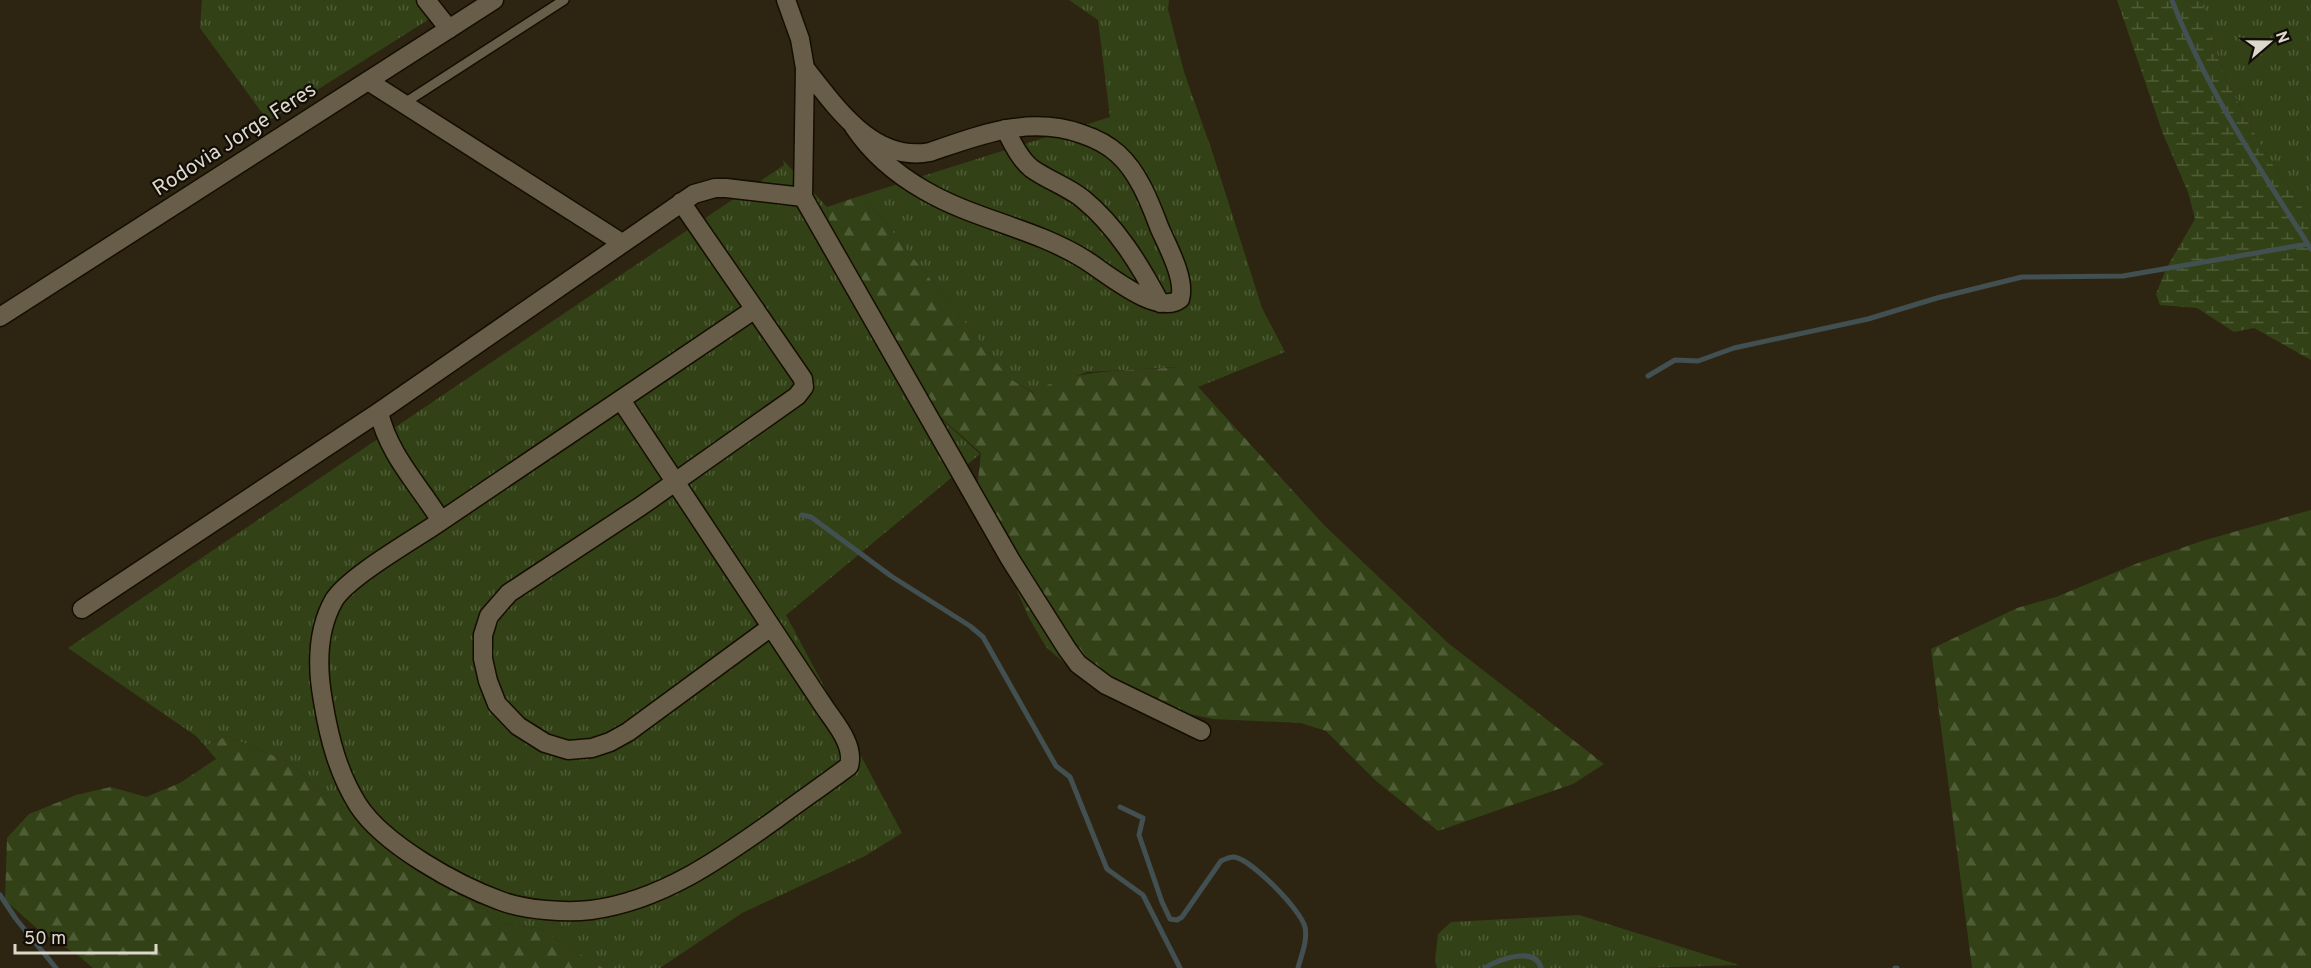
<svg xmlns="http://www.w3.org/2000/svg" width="2311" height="968" font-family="Overpass,sans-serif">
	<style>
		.grass { fill: url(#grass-tufts) }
		.forest { fill: url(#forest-firs) }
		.wetland { fill: url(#wetland-marsh) }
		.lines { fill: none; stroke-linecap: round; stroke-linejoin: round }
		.stream { stroke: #435052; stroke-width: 5 }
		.lane-casing { stroke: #150e00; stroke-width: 12 }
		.street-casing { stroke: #150e00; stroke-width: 21 }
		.secondary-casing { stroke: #150e00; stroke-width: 21 }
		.lane { stroke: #675d49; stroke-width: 9 }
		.street { stroke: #675d49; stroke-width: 18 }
		.secondary { stroke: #675d49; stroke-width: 18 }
		.labels { text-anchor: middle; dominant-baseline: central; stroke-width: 4.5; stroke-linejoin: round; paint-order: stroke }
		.street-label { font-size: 21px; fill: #ddd8cc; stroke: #120e07 }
	</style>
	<defs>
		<pattern id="grass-tufts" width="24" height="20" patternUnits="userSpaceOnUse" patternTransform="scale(1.5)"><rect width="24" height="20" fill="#324216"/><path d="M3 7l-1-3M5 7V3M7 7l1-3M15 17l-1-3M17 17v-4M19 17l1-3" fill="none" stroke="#4f5d37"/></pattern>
		<pattern id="forest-firs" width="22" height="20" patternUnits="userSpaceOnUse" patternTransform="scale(1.5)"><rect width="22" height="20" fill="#324216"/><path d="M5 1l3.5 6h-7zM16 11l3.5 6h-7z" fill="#4f5d37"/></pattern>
		<pattern id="wetland-marsh" width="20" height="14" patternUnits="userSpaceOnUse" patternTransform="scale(1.5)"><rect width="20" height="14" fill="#324216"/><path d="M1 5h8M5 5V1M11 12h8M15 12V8" fill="none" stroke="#4f5d37"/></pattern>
	</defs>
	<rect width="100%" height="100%" fill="#2d2512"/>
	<path class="grass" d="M202,0H432L442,11L268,121L200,28Z
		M1069,0H1169L1168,9L1184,72L1212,151L1262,308L1285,352L1198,387L1180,367L1087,372L1034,393L1009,378L863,195L1110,117L1098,20Z
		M2201,0H2311V220L2266,155L2224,76Z
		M783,160L827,207L832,244L903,384L980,454L786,615L902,833L865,856L742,913L660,968H603L538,928L504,924L400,843L328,797L291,763L227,736L205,746L196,736L68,648L784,165Z
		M1579,915L1739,965L1641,968H1437L1435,961L1438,934L1451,922Z"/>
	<path class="forest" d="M863,195L1009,378L1033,393C1072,367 1135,371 1180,367L1324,525L1448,643L1604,764L1573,784L1438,831L1375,780L1326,731L1301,723L1213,719L1175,711L1123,686L1070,668L1046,647L1029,618L976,498L981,453L903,384L832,244L827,207Z
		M2311,510V968H1972L1931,649L2017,608L2056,597L2138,563L2202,541Z
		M227,736L291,763L328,797L400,843L504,924L538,928L603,968H93L79,956L41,932L5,900L7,838L29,814L76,795L111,787L146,797L180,783L216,759L205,746Z"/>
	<path class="wetland" d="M2117,0H2201L2224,76L2266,155L2311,220V360L2254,328L2234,332L2197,308L2160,305L2156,294L2166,269L2195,219L2188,192L2163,134Z"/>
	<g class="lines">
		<path class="stream" d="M2172,0C2206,89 2260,169 2311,249
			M1648,376L1675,360L1698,361L1734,348L1868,319L1937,298L2022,277L2123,276L2308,244
			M802,515L811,517L891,576L970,626L983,637L1056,766L1070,777L1107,869L1143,895L1180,968
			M1120,807L1143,818L1139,835L1162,902L1170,919L1177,920L1182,917L1221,861C1225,859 1229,857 1234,857C1251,859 1301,910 1305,927C1308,940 1301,956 1298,968
			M0,895L16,919L56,968
			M1485,968C1498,959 1536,946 1541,968
			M1895,968H1897"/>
		<g class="lane-casing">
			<path id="lane" d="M403,104L564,0"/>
		</g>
		<g class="street-casing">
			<path id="street" d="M426,0L449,29
				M786,0L800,39L805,68L803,197L1010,559L1067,649L1078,664L1106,685L1201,731
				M805,68C836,107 873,163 930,152C980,135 1029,115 1082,134C1094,138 1108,145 1118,154C1139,173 1150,203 1160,229C1168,247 1186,280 1180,299C1157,317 1104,271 1084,259C1034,228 975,220 924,190C896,174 873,155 854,127
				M368,81L622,243
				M1005,129C1012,142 1019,158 1031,168C1047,180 1067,186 1083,199C1116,226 1140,265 1160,303
				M681,202L803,379L804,387L797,396L641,506L509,593L489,616L483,635V659L488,681L497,704L518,726L545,743L568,750L592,748L610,742L628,732L771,627
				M621,400L823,705C834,722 855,744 849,766C825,784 800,801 776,819C720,859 661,901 591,910C566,913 525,910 501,901C457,885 384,845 358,805C338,773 329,738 323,701C317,668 317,630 334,600C348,577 413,540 438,523C543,452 649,381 755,309
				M379,412C388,454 419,485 441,521
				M82,609L379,412L694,194L715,188H726L803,197"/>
		</g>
		<g class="secondary-casing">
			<path id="secondary" d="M0,317L494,0"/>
		</g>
		<use href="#lane" class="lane"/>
		<use href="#street" class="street"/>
		<use href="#secondary" class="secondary"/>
	</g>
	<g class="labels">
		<g class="street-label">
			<text transform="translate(235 140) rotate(-33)">Rodovia Jorge Feres</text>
		</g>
	</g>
	<g transform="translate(2269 42) rotate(70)" stroke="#120e07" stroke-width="4.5" paint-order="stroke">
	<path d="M0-4.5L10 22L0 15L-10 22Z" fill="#ddd8cc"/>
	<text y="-9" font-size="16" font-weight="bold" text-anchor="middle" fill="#ddd8cc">N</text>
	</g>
	<path d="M15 944v9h141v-9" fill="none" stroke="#ddd8cc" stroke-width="3"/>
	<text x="24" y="944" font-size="18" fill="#ddd8cc" stroke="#120e07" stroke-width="4.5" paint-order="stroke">50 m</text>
</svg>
